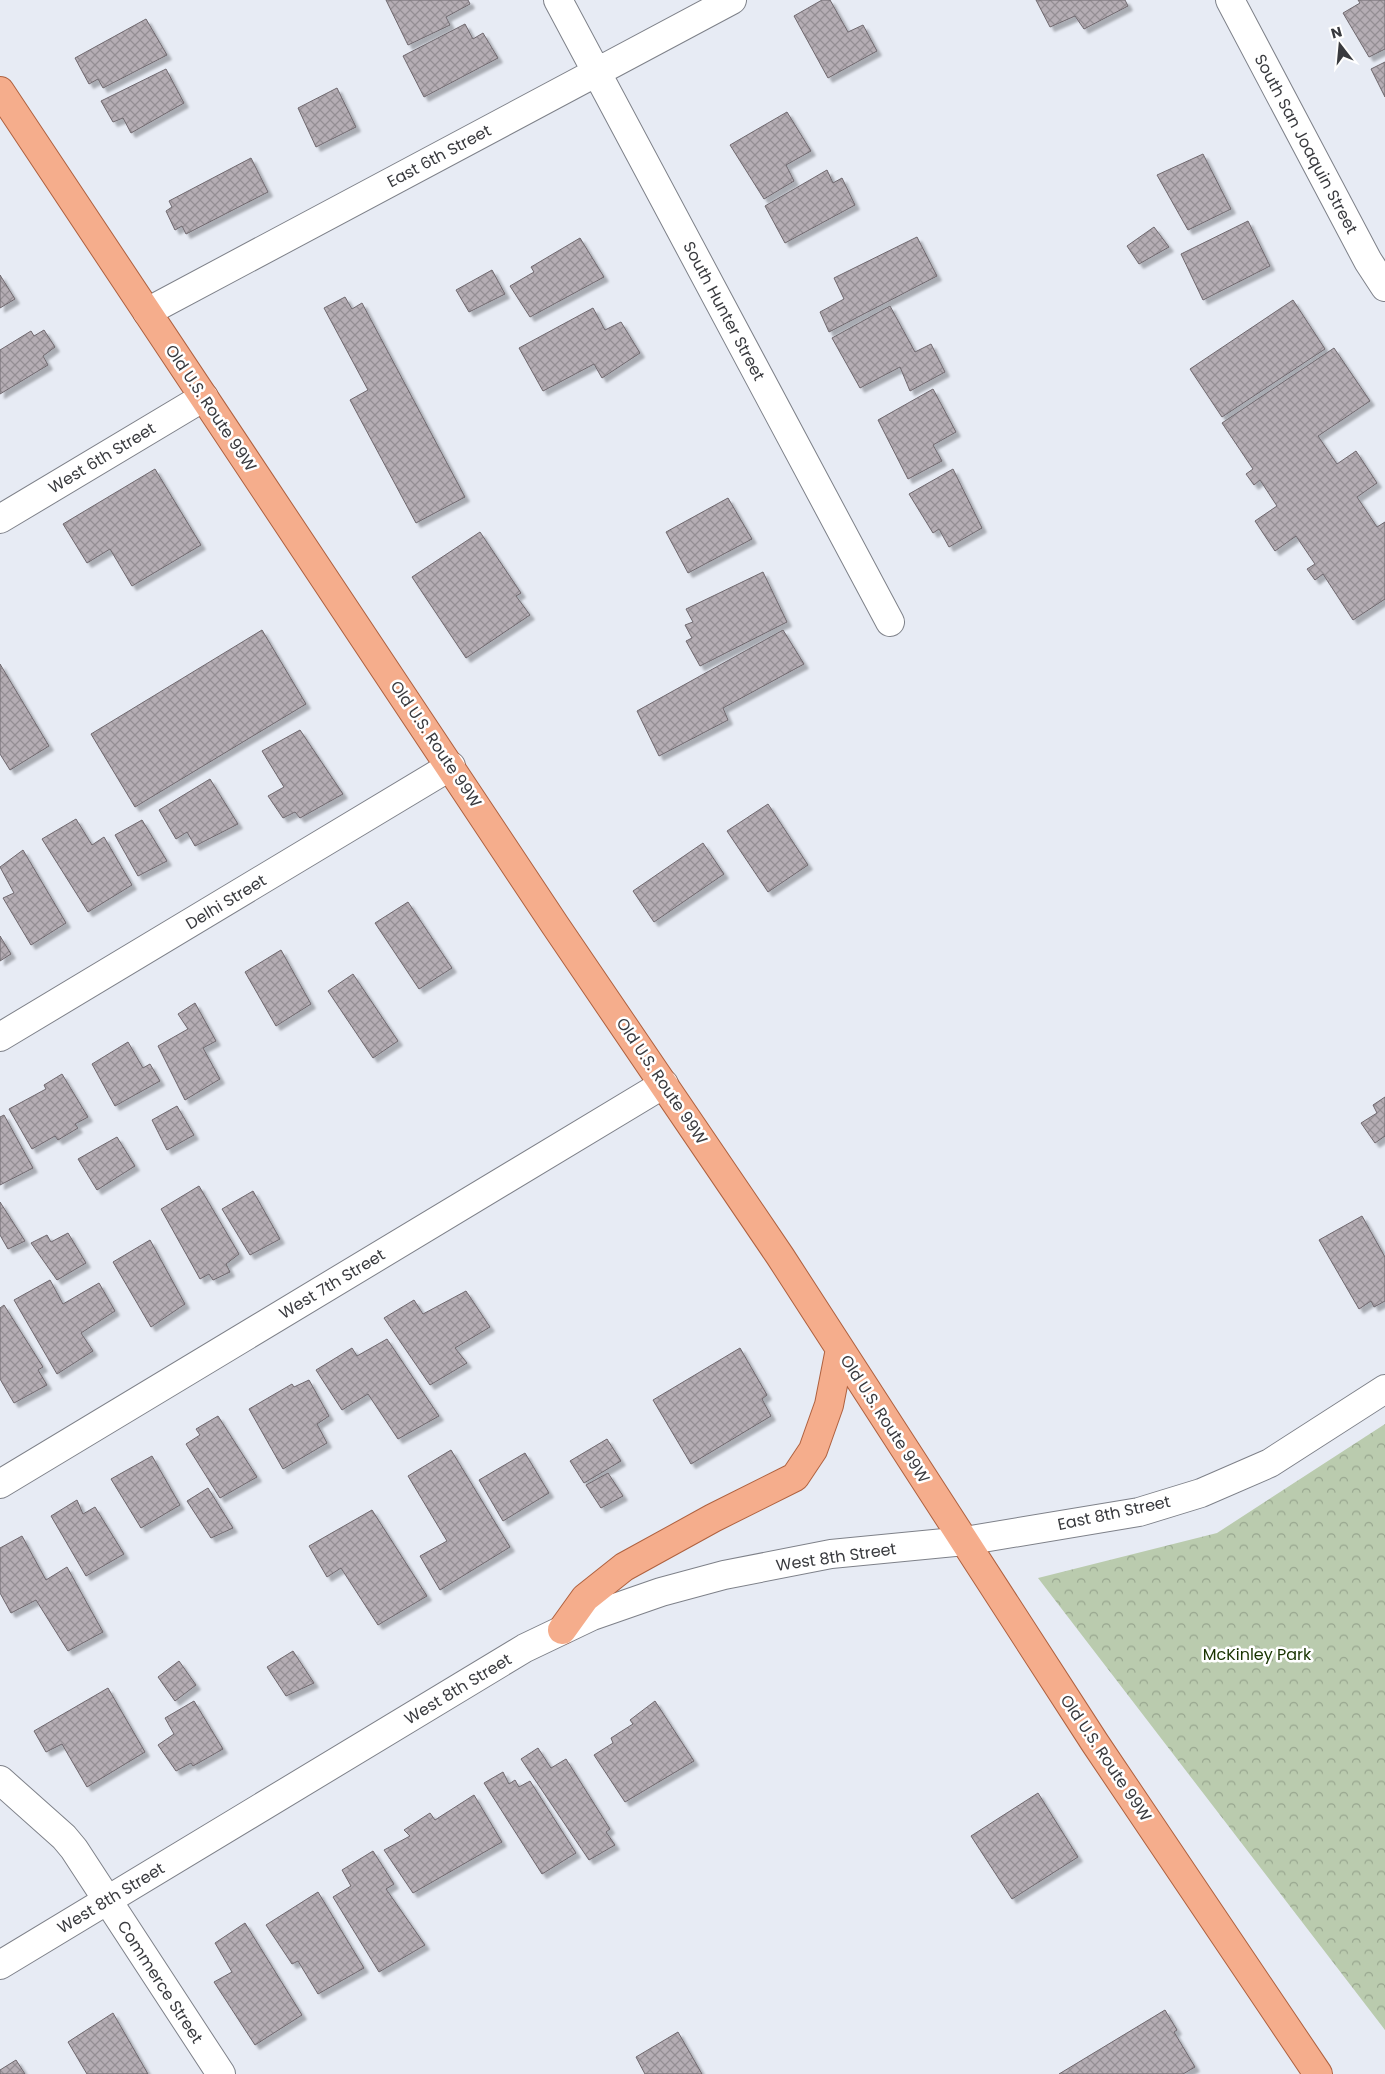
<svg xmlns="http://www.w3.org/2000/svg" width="1385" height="2074" font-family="Poppins,sans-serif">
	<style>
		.park { fill: url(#park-crowns) }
		.building { fill: url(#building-cross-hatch); stroke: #6f686e; filter: url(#shadow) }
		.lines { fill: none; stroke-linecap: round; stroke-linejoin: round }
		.minor-casing { stroke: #7e8189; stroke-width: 30 }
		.major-casing { stroke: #af613f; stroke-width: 30 }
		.minor { stroke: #fff; stroke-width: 28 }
		.major { stroke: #f5ad8c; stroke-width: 28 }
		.labels { text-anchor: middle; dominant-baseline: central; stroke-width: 5; stroke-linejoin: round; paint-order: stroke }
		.street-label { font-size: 16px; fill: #393a3e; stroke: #fff }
		.park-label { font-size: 16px; fill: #193400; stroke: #fff }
	</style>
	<defs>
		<pattern id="park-crowns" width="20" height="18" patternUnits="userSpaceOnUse" patternTransform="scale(1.25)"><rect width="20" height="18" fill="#bacbae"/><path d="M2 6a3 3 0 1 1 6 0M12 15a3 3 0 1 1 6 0" fill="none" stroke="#98a68f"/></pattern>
		<pattern id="building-cross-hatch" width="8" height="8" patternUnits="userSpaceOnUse" patternTransform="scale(1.25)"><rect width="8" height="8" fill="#b5adb4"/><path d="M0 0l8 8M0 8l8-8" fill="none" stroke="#948e94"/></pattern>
		<filter id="shadow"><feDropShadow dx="4.5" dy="4.5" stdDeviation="1" flood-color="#0004"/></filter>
	</defs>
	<rect width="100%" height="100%" fill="#e7ebf4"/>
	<path class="park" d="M1385,1424V2030L1038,1578L1217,1533Z"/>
	<path class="building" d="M386,0H468L470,4L446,17L450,25L408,45Z
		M822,0H830L848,32L863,25L877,51L828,78L794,16Z
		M1036,0H1125L1128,6L1084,29L1075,16L1050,27Z
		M1358,0H1385V49L1369,57L1343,13L1360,3Z
		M146,19L167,55L103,88L98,79L89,84L75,58Z
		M465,24L473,39L483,33L498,58L424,97L403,56Z
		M1385,62V97L1371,69Z
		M166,69L184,103L131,133L123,118L113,122L101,101Z
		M337,88L356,127L316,147L298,108Z
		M787,112L811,151L786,165L794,181L764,199L730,145Z
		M1203,154L1231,209L1188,230L1157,175Z
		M251,158L268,192L186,234L182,226L175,230L166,211L172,207L169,201Z
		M827,170L833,183L842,178L855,205L785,243L765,206Z
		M1248,221L1270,266L1203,300L1181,254Z
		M1154,227L1169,247L1139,264L1127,246Z
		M917,237L937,276L829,332L820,312L844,299L834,278Z
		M580,238L604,277L530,317L510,286L534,272L531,267Z
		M492,270L505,294L469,312L456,290Z
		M0,275L15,299L0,308Z
		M345,297L352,309L362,303L465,497L416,523L350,400L368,390L324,308Z
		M1293,300L1325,349L1222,417L1190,369Z
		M890,306L915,352L931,344L945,372L910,391L900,367L860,388L832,338Z
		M593,308L605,330L621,322L640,353L602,378L594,364L543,391L519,348Z
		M44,330L55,347L43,356L48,365L0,394V350L31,331L34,336Z
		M1334,348L1370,401L1318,436L1337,464L1356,451L1377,483L1357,497L1377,527L1385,522V599L1353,620L1323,574L1315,580L1307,569L1315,564L1296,536L1275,551L1255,521L1277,506L1260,480L1254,485L1246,474L1253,469L1222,423Z
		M933,389L956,432L933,445L942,461L908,479L878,420Z
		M155,469L201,545L132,586L110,549L87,563L63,524Z
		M953,469L982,528L949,547L939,529L933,533L909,494Z
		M728,498L752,539L688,573L666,532Z
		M480,532L521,593L516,596L530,615L466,658L412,577Z
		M763,572L787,622L700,666L686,641L692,638L685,625L693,622L686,609Z
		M262,630L306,704L135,807L91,734Z
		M783,630L804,664L723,708L728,720L659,756L637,711Z
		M0,664L49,746L10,770L0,754Z
		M300,730L343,794L300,818L295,812L283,818L268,796L284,787L262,751Z
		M210,779L238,824L195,846L187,832L176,839L159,810Z
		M768,804L808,865L768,892L727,831Z
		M76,819L92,845L104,837L132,885L88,912L42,839Z
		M142,820L167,861L138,876L115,835Z
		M703,843L724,874L654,922L633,891Z
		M23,850L66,923L31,945L3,898L14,893L0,867Z
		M408,902L452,968L419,989L375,923Z
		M0,936L11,954L0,961Z
		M281,950L311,1004L276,1026L245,972Z
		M353,974L398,1041L373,1058L328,991Z
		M195,1003L216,1041L203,1048L220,1079L185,1100L158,1046L188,1029L178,1014Z
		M128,1042L143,1068L150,1064L160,1081L115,1106L92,1064Z
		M62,1074L88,1117L75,1124L78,1128L58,1140L55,1136L32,1149L9,1109L46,1089L44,1085Z
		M1385,1097V1136L1375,1143L1361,1123L1377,1113L1373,1105Z
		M177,1106L194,1135L167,1150L152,1120Z
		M4,1115L33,1168L0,1185V1117Z
		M117,1137L135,1166L97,1190L78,1159Z
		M199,1186L239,1254L226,1264L230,1272L213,1280L209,1274L200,1279L161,1209Z
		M253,1191L280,1239L250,1255L222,1209Z
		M0,1202L25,1241L8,1249L0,1235Z
		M1362,1216L1385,1257V1301L1374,1307L1371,1301L1359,1309L1319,1240Z
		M68,1233L86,1263L57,1280L31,1243L47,1235L51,1242Z
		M150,1240L185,1304L151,1327L113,1262Z
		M50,1280L63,1304L99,1283L115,1311L81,1333L93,1351L57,1374L14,1300Z
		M466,1291L490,1327L455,1348L467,1363L430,1385L384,1318L414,1300L423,1314Z
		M4,1305L43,1367L38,1370L47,1385L14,1403L0,1379V1308Z
		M387,1339L439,1416L398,1439L368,1394L342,1410L316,1370L352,1348L357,1356Z
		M740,1348L767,1395L762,1399L771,1416L691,1464L653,1400Z
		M309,1380L329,1416L317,1424L327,1443L283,1469L249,1409L292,1384L294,1387Z
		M218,1416L257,1477L220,1498L186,1444L200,1435L196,1429Z
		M607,1439L621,1461L584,1483L570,1461Z
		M451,1450L510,1547L440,1590L420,1556L447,1541L408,1476Z
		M525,1453L549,1493L503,1521L479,1480Z
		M152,1456L180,1505L141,1528L111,1479Z
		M608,1473L623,1496L601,1508L586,1485Z
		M208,1488L233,1528L211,1538L187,1501Z
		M77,1500L83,1514L95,1507L124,1554L86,1576L51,1516Z
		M372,1510L427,1596L378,1625L341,1568L327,1577L309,1546Z
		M22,1536L46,1580L67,1567L103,1632L68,1651L36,1600L11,1613L0,1593V1548Z
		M293,1651L314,1683L286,1696L267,1667Z
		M179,1661L196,1685L175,1701L158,1677Z
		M108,1688L145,1752L87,1787L62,1744L46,1752L34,1731Z
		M194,1701L223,1749L193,1766L191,1763L176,1771L158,1745L174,1734L165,1718Z
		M655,1701L694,1761L625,1802L594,1755L613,1743L611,1738L633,1724L630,1720Z
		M538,1748L551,1768L566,1759L610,1829L606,1832L615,1845L589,1860L521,1759Z
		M503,1772L509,1784L515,1780L519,1787L530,1781L576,1853L542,1874L484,1783Z
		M1038,1793L1078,1857L1012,1899L971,1836Z
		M474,1795L502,1842L413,1893L384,1850L410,1836L404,1830L430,1813L435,1820Z
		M373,1851L394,1884L386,1889L425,1945L379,1972L333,1897L351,1886L342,1870Z
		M318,1892L364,1968L318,1994L298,1961L292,1964L266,1925Z
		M245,1923L302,2015L255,2045L214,1982L232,1972L215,1943Z
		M1165,2010L1177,2030L1174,2032L1195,2067L1183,2074H1059Z
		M113,2013L148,2074H87L68,2042Z
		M678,2032L702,2074H645L636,2057Z
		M16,2060L25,2074H0V2070Z"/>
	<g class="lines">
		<g class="minor-casing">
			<path id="minor" d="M558,0L890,622
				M1230,0L1368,261L1385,287
				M147,312L732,0
				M0,519L204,397
				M0,1037L451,766
				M0,1484L664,1084
				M0,1780L64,1837L74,1849L221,2074
				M0,1965L525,1648L592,1616L661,1592L724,1575L831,1554L965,1541L1139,1512L1201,1493L1270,1463L1385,1389"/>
		</g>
		<g class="major-casing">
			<path id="major" d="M0,91L555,925L780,1256L1095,1743L1318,2074
				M562,1630L585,1598L624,1567L713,1518L795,1477L813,1450L829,1405L840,1349"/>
		</g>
		<use href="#minor" class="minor"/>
		<use href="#major" class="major"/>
	</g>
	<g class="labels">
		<g class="street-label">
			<text transform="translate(1306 144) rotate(62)">South San Joaquin Street</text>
			<text transform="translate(439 156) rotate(-28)">East 6th Street</text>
			<text transform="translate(724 311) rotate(62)">South Hunter Street</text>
			<text transform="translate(211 408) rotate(56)">Old U.S. Route 99W</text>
			<text transform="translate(102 458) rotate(-31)">West 6th Street</text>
			<text transform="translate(436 744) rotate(56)">Old U.S. Route 99W</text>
			<text transform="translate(226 902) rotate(-31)">Delhi Street</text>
			<text transform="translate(662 1081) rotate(56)">Old U.S. Route 99W</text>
			<text transform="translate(332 1284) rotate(-31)">West 7th Street</text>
			<text transform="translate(885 1419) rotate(57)">Old U.S. Route 99W</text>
			<text transform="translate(1114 1513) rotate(-12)">East 8th Street</text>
			<text transform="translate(836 1557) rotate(-8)">West 8th Street</text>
			<text transform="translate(458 1689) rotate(-31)">West 8th Street</text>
			<text transform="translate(1106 1758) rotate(56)">Old U.S. Route 99W</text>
			<text transform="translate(111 1898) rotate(-31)">West 8th Street</text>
			<text transform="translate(160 1982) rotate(57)">Commerce Street</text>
		</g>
		<g class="park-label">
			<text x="1257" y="1654">McKinley Park</text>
		</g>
	</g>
	<g transform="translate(1340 45) rotate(344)" stroke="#ffffff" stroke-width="4" paint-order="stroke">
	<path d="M0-4L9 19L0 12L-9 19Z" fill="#393a3e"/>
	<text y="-8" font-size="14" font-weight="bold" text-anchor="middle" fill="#393a3e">N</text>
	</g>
</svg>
